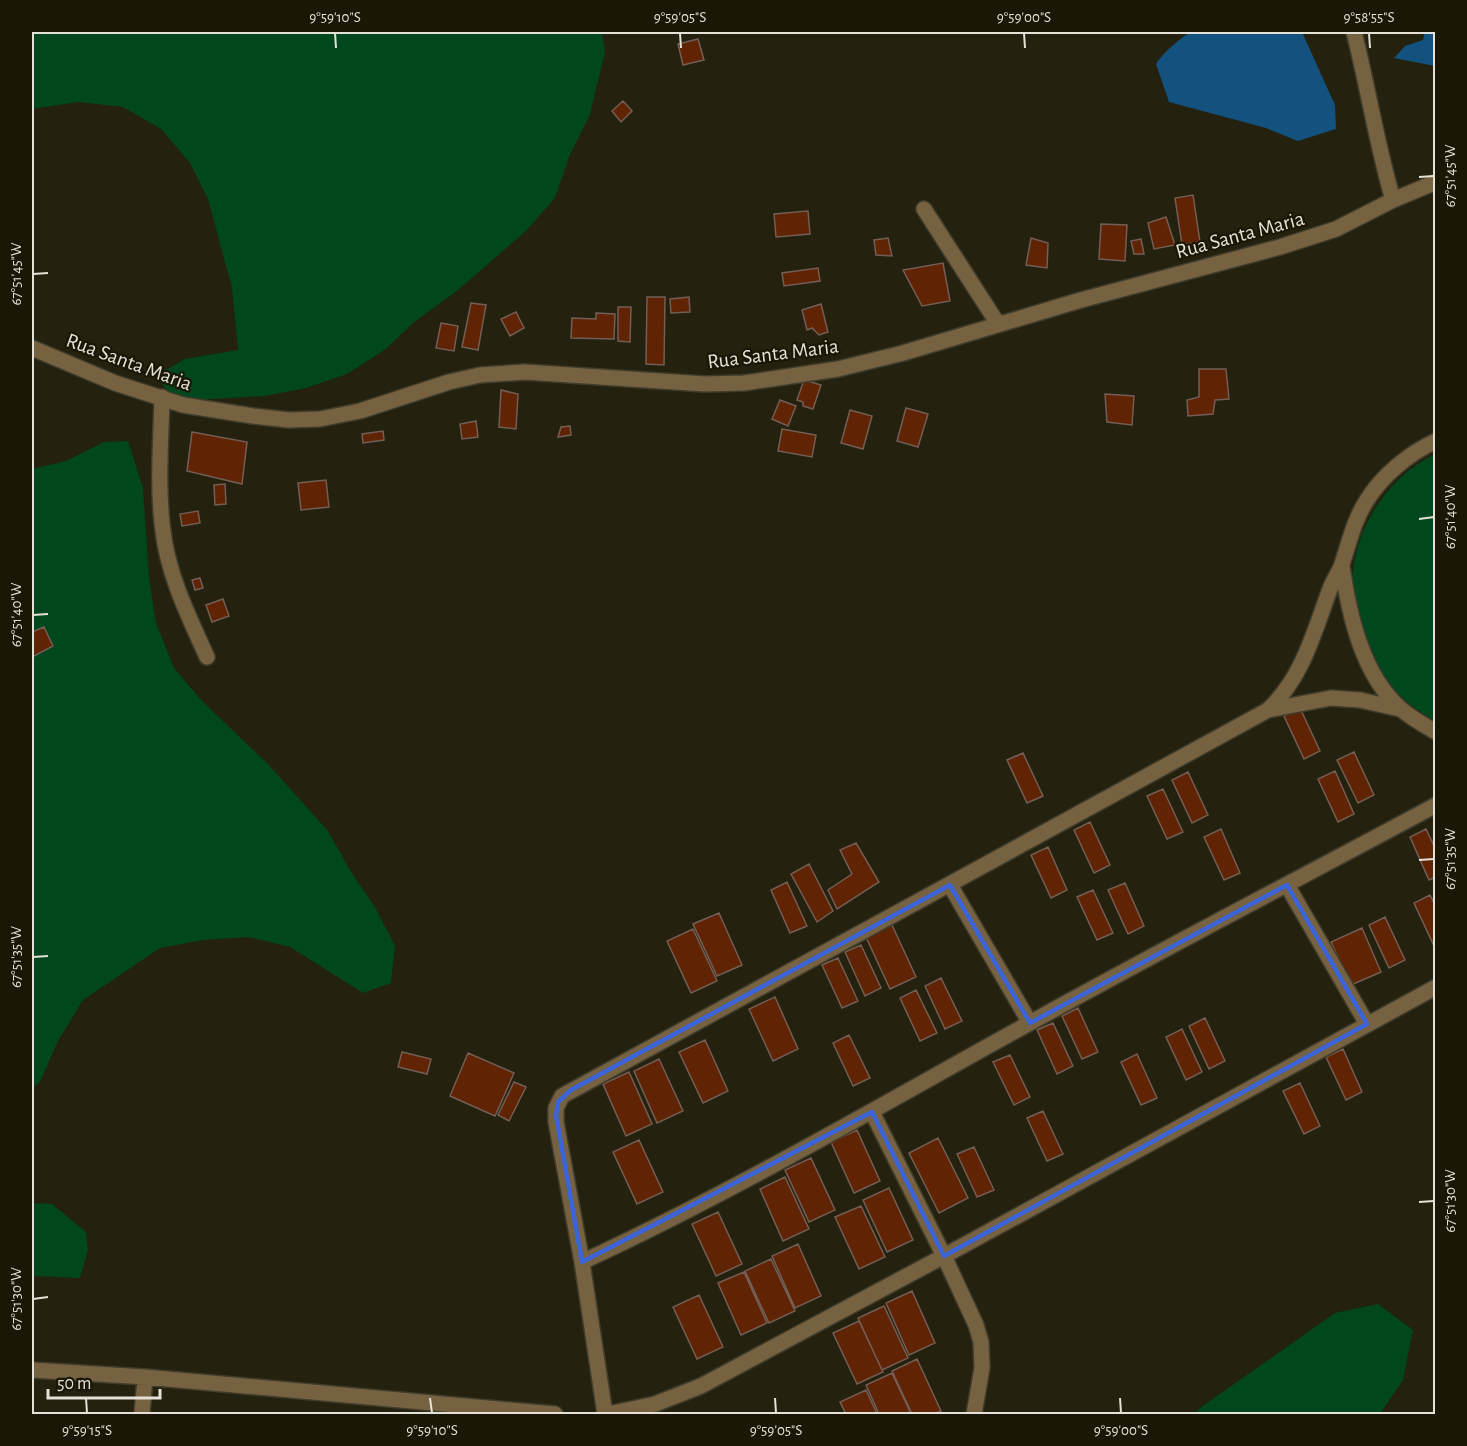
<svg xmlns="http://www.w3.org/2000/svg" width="1467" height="1446" font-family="'Alegreya Sans',sans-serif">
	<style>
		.green { fill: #00471d }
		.water { fill: #13517f }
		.building { fill: #602304; stroke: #735e55; stroke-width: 1.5 }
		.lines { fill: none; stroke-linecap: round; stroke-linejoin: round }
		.minor-casing { stroke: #3f3c2b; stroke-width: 18 }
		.minor { stroke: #766140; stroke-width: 15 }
		.marked { fill: none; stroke: #3b64d8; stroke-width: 4.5; stroke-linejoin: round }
		.ticks { fill: none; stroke: #e4e2d6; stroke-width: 2 }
		.labels { text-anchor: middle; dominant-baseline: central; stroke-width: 4.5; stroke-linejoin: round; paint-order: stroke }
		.street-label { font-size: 21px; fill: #e4e2d6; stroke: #1b1706 }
		.neatline { fill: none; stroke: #e4e2d6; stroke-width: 2 }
		.ticks-label { font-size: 15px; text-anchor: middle; fill: #e4e2d6 }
	</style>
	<rect width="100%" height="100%" fill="#24210f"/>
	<path class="green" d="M32,32H602L605,52L590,114L569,157L555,198L526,231L458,290L413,323L386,349L347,374L306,388L265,396L177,401L155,376L185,359L238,350L232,288L208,199L190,163L161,129L123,107L78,102L32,109Z
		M128,441L143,488L149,577L156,623L174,668L202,701L268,764L328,831L351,872L375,907L395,946L391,983L363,993L290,947L249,937L203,940L160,948L83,1000L58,1041L40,1082L32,1088V469L66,461L104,442Z
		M1435,454V721C1405,704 1378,679 1364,646C1361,637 1360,627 1358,619C1357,610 1354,601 1353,592C1348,536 1386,477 1435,454Z
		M32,1203L52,1204L86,1232L88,1250L80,1278L32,1276Z
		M1378,1304L1413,1330L1403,1380L1380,1414H1195L1200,1408L1335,1313Z"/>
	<path class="water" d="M1191,32H1302L1335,105L1336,129L1298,141L1266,128L1169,102L1156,64C1161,55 1182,36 1191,32Z
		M1425,32H1435V66L1394,58L1405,46L1423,40Z"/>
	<path class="building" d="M698,39L704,60L683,65L678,44Z
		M623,101L632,111L621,122L612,111Z
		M1193,195L1200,242L1182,245L1175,198Z
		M808,211L810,234L776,237L774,214Z
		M1166,217L1175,245L1154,249L1148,223Z
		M1101,224L1127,225L1125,261L1099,259Z
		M888,238L892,256L876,255L874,240Z
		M1031,238L1048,243L1047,268L1026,265Z
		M1141,239L1144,254H1134L1131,241Z
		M943,263L950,301L922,306L903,270Z
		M818,268L820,281L784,286L782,273Z
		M647,297H665L664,365L646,364Z
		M689,297L690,312L671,313L670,299Z
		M471,303L486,305L478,350L462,347Z
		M821,304L828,332L819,335L812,328L807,330L802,310Z
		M618,307H631L630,342L618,341Z
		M516,312L524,328L510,336L501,319Z
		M596,313L615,314L614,339L571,338L572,318L596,319Z
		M441,323L458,326L454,351L436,348Z
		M1199,369H1226L1229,399L1215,400L1213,414L1188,416L1187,400L1199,397Z
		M804,380L821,385L813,409L803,406V402L797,400Z
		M501,390L518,394L516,429L499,427Z
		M1105,394L1134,396L1132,425L1107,422Z
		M780,400L796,406L788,426L772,419Z
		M906,408L928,414L918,447L897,441Z
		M850,410L872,416L863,449L841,443Z
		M476,421L478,437L462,439L460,424Z
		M570,426L571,435L558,437L561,427Z
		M782,429L816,435L812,457L778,451Z
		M383,431L384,440L363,443L362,434Z
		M192,432L247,442L242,484L187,471Z
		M326,480L329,507L301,510L298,483Z
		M225,484L226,504L215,505L214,485Z
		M198,511L200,523L182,526L180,514Z
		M200,578L203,588L195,590L192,580Z
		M223,599L229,616L212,622L206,605Z
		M44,627L53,646L32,657V632Z
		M1300,708L1320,751L1304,759L1284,716Z
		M1354,752L1374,795L1358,803L1337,760Z
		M1023,753L1043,796L1027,803L1007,760Z
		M1335,771L1354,814L1338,822L1318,779Z
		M1188,772L1208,815L1192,823L1172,780Z
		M1163,789L1183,832L1167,839L1147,796Z
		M1090,822L1110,865L1094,873L1074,830Z
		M1221,829L1240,873L1224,880L1204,837Z
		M1426,829L1436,850V877L1429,880L1410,837Z
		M856,843L879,882L837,909L828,890L852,874L840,850Z
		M1048,847L1067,890L1051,898L1031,855Z
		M809,864L833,911L817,922L791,874Z
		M787,882L807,926L790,933L771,890Z
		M1125,883L1144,926L1128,934L1108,890Z
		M1093,890L1113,933L1097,940L1077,897Z
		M1430,895L1436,907V945L1434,946L1414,903Z
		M719,913L742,965L717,976L693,924Z
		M1385,917L1405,960L1389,968L1369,925Z
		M892,925L916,977L890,989L866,937Z
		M1362,928L1381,972L1351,985L1331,942Z
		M693,929L717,981L691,993L667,941Z
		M861,945L881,988L865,996L845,952Z
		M838,958L858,1001L842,1008L822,965Z
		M941,978L962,1021L945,1029L925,986Z
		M916,990L937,1033L920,1041L900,998Z
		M775,997L798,1049L773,1061L749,1009Z
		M1078,1008L1098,1052L1082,1059L1062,1016Z
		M1205,1018L1225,1061L1209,1069L1189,1026Z
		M1053,1023L1073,1066L1057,1074L1037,1030Z
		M1182,1029L1202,1072L1186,1080L1166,1037Z
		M849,1035L870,1078L853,1086L833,1043Z
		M705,1040L728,1091L703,1103L679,1052Z
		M1343,1049L1362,1092L1346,1100L1326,1057Z
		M402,1052L431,1059L427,1074L398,1067Z
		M468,1053L514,1073L495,1116L450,1096Z
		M1137,1054L1157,1098L1141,1105L1121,1062Z
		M1010,1055L1030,1097L1014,1105L993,1062Z
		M659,1059L683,1111L657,1123L634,1071Z
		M629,1072L652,1124L626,1136L603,1084Z
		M514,1082L526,1087L509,1121L498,1115Z
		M1300,1083L1320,1126L1304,1134L1283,1091Z
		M1043,1111L1063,1154L1047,1161L1027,1118Z
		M857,1130L880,1181L854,1193L831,1142Z
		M938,1138L968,1198L939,1213L909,1153Z
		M639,1140L663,1192L637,1204L613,1152Z
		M974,1147L994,1190L977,1197L957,1154Z
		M811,1158L835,1210L809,1222L785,1170Z
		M785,1177L809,1229L783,1241L760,1189Z
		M889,1188L913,1240L887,1252L863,1200Z
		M861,1206L885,1257L859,1269L835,1217Z
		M718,1212L742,1264L716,1276L692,1224Z
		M798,1244L821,1296L795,1308L772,1256Z
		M771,1259L795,1311L769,1323L745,1271Z
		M744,1272L767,1323L741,1335L718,1283Z
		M912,1291L935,1343L909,1355L886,1303Z
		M699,1295L723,1347L697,1359L673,1307Z
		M884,1306L908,1358L882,1370L858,1318Z
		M859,1321L883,1372L857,1384L833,1333Z
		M917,1359L941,1411L933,1414H912L892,1371Z
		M892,1373L911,1414H879L866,1385Z
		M866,1390L877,1414H846L840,1402Z"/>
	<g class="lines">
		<g class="minor-casing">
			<path id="minor" d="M1354,32C1368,88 1377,145 1393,200
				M924,209L998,324
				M32,348L115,383L183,405L253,416L289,420L320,419L360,411L449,382L480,375L525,372L705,384L744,383L838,369L903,353L1081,300L1280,247L1336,229L1393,200L1436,182
				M162,397C161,442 157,487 163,531C168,575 189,617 207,657
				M1342,566C1349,614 1362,675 1401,709C1411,718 1424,725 1436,732
				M1268,710L1331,698L1360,700L1400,709
				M950,885L1030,1023
				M1287,885L1367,1024
				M872,1112L944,1256L976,1325L981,1342L982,1368L974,1414
				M582,1262C735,1191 881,1105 1028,1024C1163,949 1300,878 1436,805
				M32,1370L145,1377L555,1414
				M142,1414L145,1377
				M605,1414L582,1262L556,1122V1108L562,1096L1268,710C1303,677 1314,632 1330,589C1333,580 1339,573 1342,564C1349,543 1354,520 1367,500C1382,476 1409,453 1436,441
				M608,1414L655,1404L701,1386L944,1256L1436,987"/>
		</g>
		<use href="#minor" class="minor"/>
	</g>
	<path class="marked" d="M950,885L1030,1023L1287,885L1367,1024L944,1256L872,1112L582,1262L556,1115L558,1102L571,1090Z"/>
	<path class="ticks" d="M335,33L336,48M680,33L681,48M1024,33L1025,48M1369,33L1370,48M1419,177L1434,176M33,274L48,273M1419,519L1434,517M33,615L48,614M1419,860L1434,859M33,957L48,956M1419,1202L1434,1201M33,1299L48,1297M86,1398L87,1413M430,1398L432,1413M775,1398L776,1413M1120,1398L1121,1413"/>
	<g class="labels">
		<g class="street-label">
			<text transform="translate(1240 235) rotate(-15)">Rua Santa Maria</text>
			<text transform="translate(773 354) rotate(-7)">Rua Santa Maria</text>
			<text transform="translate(129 362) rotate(20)">Rua Santa Maria</text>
		</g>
	</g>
	<rect width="1467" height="1446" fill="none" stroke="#1b1706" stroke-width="66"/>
	<path d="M48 1389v9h112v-9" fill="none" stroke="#e4e2d6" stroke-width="3"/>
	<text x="57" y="1389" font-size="18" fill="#e4e2d6" stroke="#1b1706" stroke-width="4.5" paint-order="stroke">50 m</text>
	<rect x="33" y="33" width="1401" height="1380" class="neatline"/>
	<g class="ticks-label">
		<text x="335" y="22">9°59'10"S</text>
		<text x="680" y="22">9°59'05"S</text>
		<text x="1024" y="22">9°59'00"S</text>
		<text x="1369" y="22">9°58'55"S</text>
		<text transform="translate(1450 176) rotate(-90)" y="5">67°51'45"W</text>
		<text transform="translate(16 274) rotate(-90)" y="5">67°51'45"W</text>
		<text transform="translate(1450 517) rotate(-90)" y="5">67°51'40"W</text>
		<text transform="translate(16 615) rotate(-90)" y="5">67°51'40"W</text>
		<text transform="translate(1450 859) rotate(-90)" y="5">67°51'35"W</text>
		<text transform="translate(16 957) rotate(-90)" y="5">67°51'35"W</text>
		<text transform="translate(1450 1201) rotate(-90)" y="5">67°51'30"W</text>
		<text transform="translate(16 1299) rotate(-90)" y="5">67°51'30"W</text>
		<text x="87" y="1435">9°59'15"S</text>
		<text x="432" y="1435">9°59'10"S</text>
		<text x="776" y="1435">9°59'05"S</text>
		<text x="1121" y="1435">9°59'00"S</text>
	</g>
</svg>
